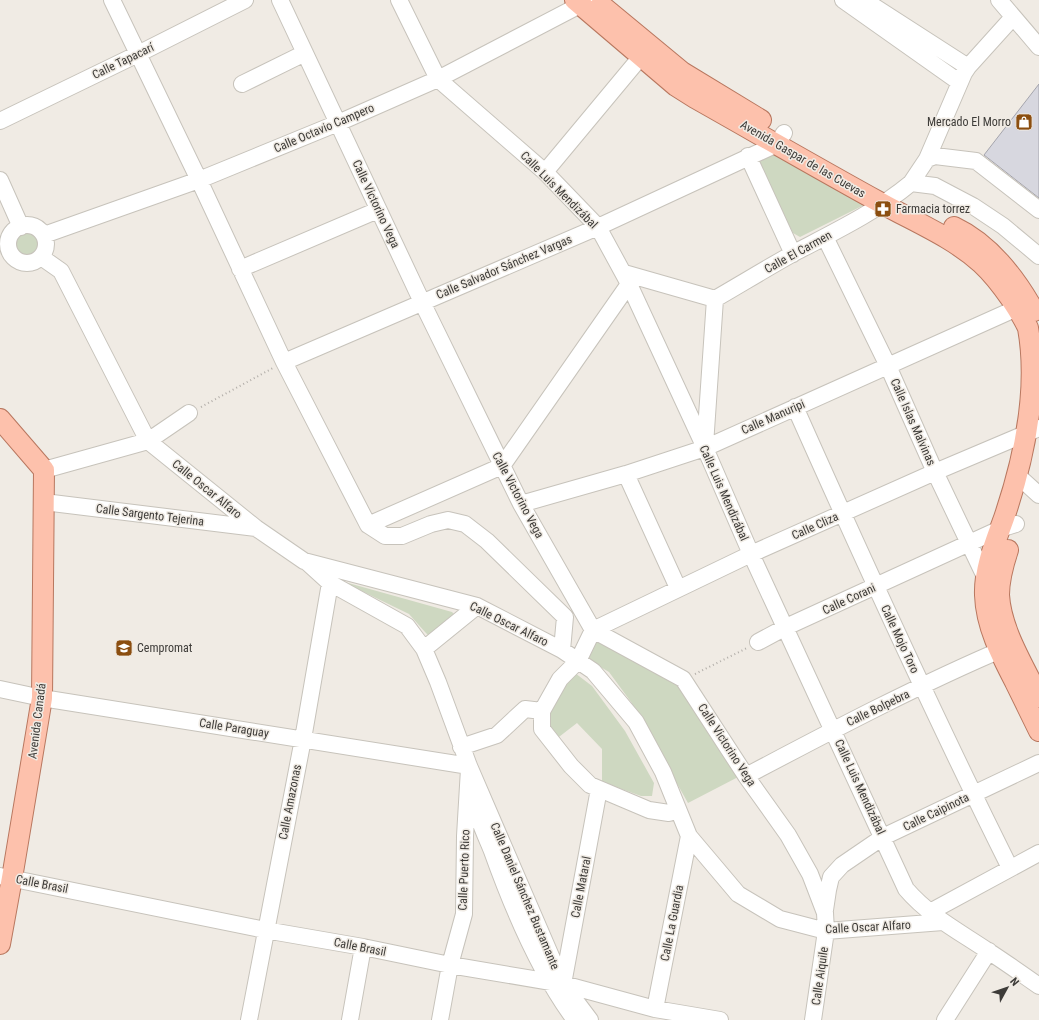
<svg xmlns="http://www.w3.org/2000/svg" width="1039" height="1020" font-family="'Roboto Condensed',sans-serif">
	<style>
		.green { fill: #ced8c1 }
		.building { fill: #d7d7df; stroke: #a4a4ac }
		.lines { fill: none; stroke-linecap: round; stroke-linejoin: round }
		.minor-casing { stroke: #c7c3bb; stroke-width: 18 }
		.major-casing { stroke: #b8775f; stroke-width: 22 }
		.path { stroke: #b2aea9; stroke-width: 2; stroke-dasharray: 1 3; stroke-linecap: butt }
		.minor { stroke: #fff; stroke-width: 16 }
		.major { stroke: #fdc1ac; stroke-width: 20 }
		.labels { text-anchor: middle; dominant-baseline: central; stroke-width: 3; stroke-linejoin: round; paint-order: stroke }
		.street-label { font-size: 12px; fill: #3d3b38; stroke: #f0ebe4 }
		.poi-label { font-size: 12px; fill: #3d3b38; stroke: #f0ebe4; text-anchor: start }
	</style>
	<rect width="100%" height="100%" fill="#f0ebe4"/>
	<path class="green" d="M775,152L866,204L800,237L793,233L757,162Z
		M16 244a11 11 0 1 1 22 0a11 11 0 1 1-22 0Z
		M341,581L452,612L456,616L430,637L425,632L409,614Z
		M587,634L665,666L742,775L688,803L631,702L609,672L587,659Z
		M571,670L592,686L625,731L654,783L652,796H641L602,782V749L577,723L555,740L548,727L550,710Z"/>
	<path class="building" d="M1039,84V198L984,155Z"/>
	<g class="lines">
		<g class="minor-casing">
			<path id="minor" d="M112,0L199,180L284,362L368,525L385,536H402L431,524L448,520L465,524L487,541L565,617L562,650
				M280,0L422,302L521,504L593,630L683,679L746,776L788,835L810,874L825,913L826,931L813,1020
				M399,0L438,79L545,172L598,227L629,284L705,448L751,554L906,889C929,916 960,932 988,951C1005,962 1022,974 1039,986
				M843,0L959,82
				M864,0L968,67
				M999,0L1039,47
				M242,84L305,53
				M0,121L138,54L245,0
				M748,156L793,254
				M927,159L964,73L968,67L1013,17
				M545,172L649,47
				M0,180L21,227
				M911,183L927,159L935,156L976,161L1039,210
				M8 244a19 19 0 1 1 38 0a19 19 0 1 1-38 0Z
				M44,235L199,180L338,123L438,79L580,5L591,1
				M825,237L888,366L935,472L988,583
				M41,257L61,271L148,441L256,528L304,561L477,606L562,650L593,671L636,722L663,772L689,836L738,894L780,919L826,931L943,922
				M240,269L378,210
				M624,273L715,299
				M715,299C741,284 767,268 794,253C834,232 876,212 911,183L935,186L973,206L1003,226L1039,256
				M284,362L598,227L777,144L784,133
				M795,407C864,562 934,716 1010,868
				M705,445L715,299
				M44,470L148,441L189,413
				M626,474L678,588
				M1018,476L1039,495
				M44,502L256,528
				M521,504L626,474L705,448L1017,308
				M368,525L502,466L629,284
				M308,563L330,583L407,626L424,649L438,682L469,766L563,984L590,1020
				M593,630L751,554L935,472L1039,428
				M593,630L578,661L560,679L542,711V729L571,766L590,785L649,810L669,813L678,810
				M758,642L786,627L1000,529L1016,524
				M424,649L477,606
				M0,689L42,698L469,766
				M461,747L497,735L525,709L542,711
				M746,776C833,730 920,684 1010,646
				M475,805C478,820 486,836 492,851C512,907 539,972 575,1020
				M0,876L265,930L363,947L450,965L563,984L655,1009L720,1020
				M825,910L828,890L831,877L842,865L883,837L1039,763
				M930,912L1039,853
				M563,984L599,789
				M655,1009L689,836
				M249,1020L303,739L330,583
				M350,1020L363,947
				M440,1020L450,965L464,914L465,836L469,769
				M945,1020L989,951"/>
		</g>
		<g class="major-casing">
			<path id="major" d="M575,0L676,86L695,98C757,133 819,169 881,203C915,222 952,237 981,263C993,274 1002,286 1011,299C1017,308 1023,317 1028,328C1039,390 1024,459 1004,518C995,543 984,569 985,595C986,626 1001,655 1015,682C1023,698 1031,715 1039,731
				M601,5L682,72L761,120
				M954,227C990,244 1015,277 1034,311
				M0,419L44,470L42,698L12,878L0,944
				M1008,550C1003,565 999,579 999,595C1001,630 1024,666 1039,697"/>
		</g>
		<path class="path" d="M201,407L273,368
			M695,674L747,648"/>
		<use href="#minor" class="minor"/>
		<use href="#major" class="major"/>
	</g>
	<defs>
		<g id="shop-square" transform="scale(0.9)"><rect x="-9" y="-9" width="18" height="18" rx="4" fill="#8b4e10" stroke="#f0ebe4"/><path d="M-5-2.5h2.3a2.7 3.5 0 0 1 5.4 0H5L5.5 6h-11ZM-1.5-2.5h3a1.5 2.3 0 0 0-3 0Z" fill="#fff"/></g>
		<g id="pharmacy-square" transform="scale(0.9)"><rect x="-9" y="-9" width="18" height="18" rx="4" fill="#8b4e10" stroke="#f0ebe4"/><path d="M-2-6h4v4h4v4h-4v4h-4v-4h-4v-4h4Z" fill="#fff"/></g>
		<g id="university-square" transform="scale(0.9)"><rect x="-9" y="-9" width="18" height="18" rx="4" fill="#8b4e10" stroke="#f0ebe4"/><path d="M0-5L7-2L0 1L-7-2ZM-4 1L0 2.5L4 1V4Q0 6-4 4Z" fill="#fff"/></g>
	</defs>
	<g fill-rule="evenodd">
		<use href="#shop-square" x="1024" y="122"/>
		<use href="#pharmacy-square" x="883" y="209"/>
		<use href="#university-square" x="124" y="648"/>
	</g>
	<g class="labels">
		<g class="street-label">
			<text transform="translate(123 61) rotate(-26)">Calle Tapacarí</text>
			<text transform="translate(324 128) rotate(-23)">Calle Octavio Campero</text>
			<text transform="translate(803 159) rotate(30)">Avenida Gaspar de las Cuevas</text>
			<text transform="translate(559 190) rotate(45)">Calle Luis Mendizábal</text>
			<text transform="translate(376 204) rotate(65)">Calle Victorino Vega</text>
			<text transform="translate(798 252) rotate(-29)">Calle El Carmen</text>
			<text transform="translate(504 267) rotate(-23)">Calle Salvador Sánchez Vargas</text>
			<text transform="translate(773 417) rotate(-24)">Calle Manuripi</text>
			<text transform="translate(913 422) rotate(66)">Calle Islas Malvinas</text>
			<text transform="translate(207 489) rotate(39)">Calle Oscar Alfaro</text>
			<text transform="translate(724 493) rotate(66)">Calle Luis Mendizábal</text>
			<text transform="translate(518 495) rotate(62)">Calle Victorino Vega</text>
			<text transform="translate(150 515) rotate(7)">Calle Sargento Tejerina</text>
			<text transform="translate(815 526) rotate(-24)">Calle Cliza</text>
			<text transform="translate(849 599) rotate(-25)">Calle Corani</text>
			<text transform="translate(509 624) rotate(26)">Calle Oscar Alfaro</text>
			<text transform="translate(900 639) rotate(65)">Calle Mojo Toro</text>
			<text transform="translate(878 708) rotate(-26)">Calle Bolpebra</text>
			<text transform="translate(37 721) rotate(-83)">Avenida Canadá</text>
			<text transform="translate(234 728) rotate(9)">Calle Paraguay</text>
			<text transform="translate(727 745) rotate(57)">Calle Victorino Vega</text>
			<text transform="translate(860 787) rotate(65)">Calle Luis Mendizábal</text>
			<text transform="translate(290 802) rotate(-79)">Calle Amazonas</text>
			<text transform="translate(936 812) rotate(-26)">Calle Caipinota</text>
			<text transform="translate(464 870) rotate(-88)">Calle Puerto Rico</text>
			<text transform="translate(42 884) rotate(11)">Calle Brasil</text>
			<text transform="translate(581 887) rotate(-79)">Calle Mataral</text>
			<text transform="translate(525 896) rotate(67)">Calle Daniel Sánchez Bustamante</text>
			<text transform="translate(672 923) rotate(-79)">Calle La Guardia</text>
			<text transform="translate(868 927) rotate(-3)">Calle Oscar Alfaro</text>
			<text transform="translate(360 947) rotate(11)">Calle Brasil</text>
			<text transform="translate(820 976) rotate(-82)">Calle Aiquile</text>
		</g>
		<g class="poi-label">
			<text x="1011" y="122" text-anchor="end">Mercado El Morro</text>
			<text x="896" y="209">Farmacia torrez</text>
			<text x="137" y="648">Cempromat</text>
		</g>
	</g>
	<g transform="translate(1007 988) rotate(50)" stroke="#f0ebe4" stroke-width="3" paint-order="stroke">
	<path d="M0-3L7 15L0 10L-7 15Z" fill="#3d3b38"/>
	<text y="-6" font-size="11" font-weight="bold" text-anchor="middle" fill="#3d3b38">N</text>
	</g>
</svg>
